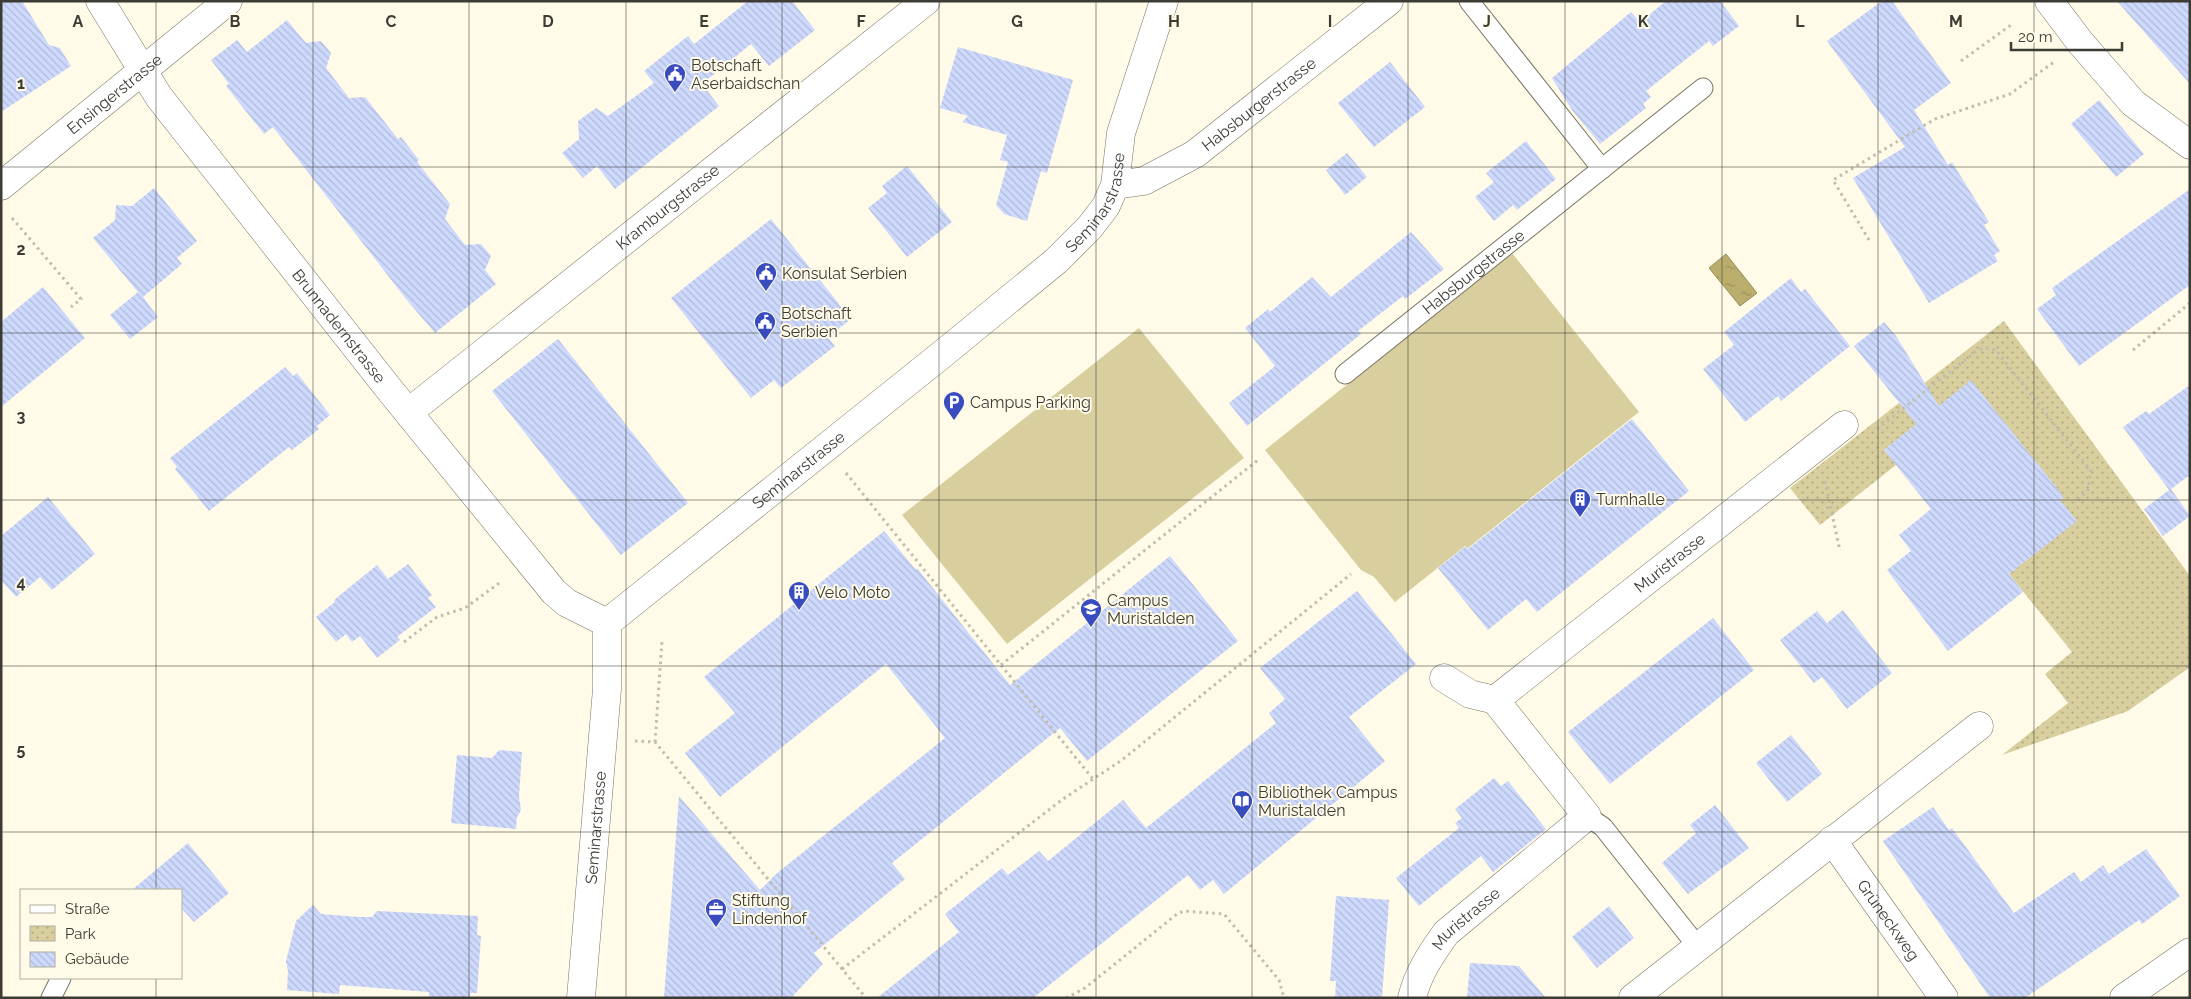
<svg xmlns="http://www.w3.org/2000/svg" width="2191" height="999" font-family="Raleway,sans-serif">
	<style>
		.grass { fill: #d9cf9e }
		.park { fill: url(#park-dots) }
		.water { fill: url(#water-ripples); stroke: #958c5c }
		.building { fill: url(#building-back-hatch) }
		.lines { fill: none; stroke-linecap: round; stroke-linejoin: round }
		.lane-casing { stroke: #787464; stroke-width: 21 }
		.street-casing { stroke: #787464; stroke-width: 29 }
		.path { stroke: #c0bdad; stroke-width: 3; stroke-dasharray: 2.5 4; stroke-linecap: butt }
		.lane { stroke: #fff; stroke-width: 19 }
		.street { stroke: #fff; stroke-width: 28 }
		.grid { fill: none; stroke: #3c3b34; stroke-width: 1; stroke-opacity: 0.55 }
		.labels { text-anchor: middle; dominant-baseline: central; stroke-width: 4; stroke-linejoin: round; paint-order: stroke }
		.poi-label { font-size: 16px; fill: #3c3b34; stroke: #fffbe8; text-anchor: start }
		.street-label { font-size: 16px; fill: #3c3b34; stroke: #fffbe8 }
		.grid-label { font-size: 16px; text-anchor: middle; font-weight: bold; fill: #3c3b34; stroke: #fffbe8; stroke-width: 4; stroke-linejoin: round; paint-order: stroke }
	</style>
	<defs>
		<pattern id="park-dots" width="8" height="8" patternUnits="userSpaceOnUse" patternTransform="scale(1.25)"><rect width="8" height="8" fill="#d9cf9e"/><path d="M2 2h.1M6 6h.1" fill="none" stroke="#b1a982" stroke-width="1.8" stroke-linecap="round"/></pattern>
		<pattern id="water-ripples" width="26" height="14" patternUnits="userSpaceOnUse" patternTransform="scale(1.25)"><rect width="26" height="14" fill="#bbae6d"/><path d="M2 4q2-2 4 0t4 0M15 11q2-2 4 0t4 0" fill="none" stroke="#998f5a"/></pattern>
		<pattern id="building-back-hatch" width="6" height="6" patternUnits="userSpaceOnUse" patternTransform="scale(1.25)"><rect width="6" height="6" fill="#cdd9fd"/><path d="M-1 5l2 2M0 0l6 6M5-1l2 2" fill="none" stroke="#b1bbd9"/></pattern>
	</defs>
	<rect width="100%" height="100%" fill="#fffbe8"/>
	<path class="grass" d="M1512,253L1639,412L1468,548L1465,546L1395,602L1374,577L1361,570L1265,450Z
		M1139,328L1244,458L1007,644L902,515Z"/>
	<path class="park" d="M2004,321L2190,576V667L2128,711L2002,755L2068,703L2045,674L2072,652L2009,574L2076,521L2060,500L2063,497L1971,381L1884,450L1896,465L1820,525L1790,488Z"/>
	<path class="water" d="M1726,254L1757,293L1740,306L1709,268Z"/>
	<path class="building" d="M1,1H22L49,45L60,48L71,66L1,112Z
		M748,1H792L815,30L769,66L751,44L702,84L719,106L615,189L597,166L583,178L562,153L579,139L578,121L596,108L608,116L654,83L644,71L688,36L694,44Z
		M1666,1H1720L1739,26L1713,46L1709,41L1646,91L1651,97L1643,104L1646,108L1600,144L1572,110L1552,78L1631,12L1640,22Z
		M1882,1H1892L1951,83L1914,110L1948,165L1952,162L1989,222L1984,225L2000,251L1994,255L1998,261L1929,303L1853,178L1905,147L1827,41Z
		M2117,1H2190V84L2159,49Z
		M287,20L306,43L321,41L331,53L326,68L349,98L365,97L398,139L401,137L419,160L417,162L450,204L445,219L465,245L481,244L491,256L485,270L496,284L435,333L406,299L273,127L264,134L226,86L229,84L211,60L237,40L247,52Z
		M958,47L1073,80L1047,173L1041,171L1027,221L1004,214L996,205L1008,162L1000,160L1007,135L962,122L968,116L940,108Z
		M1390,62L1425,107L1374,147L1338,103Z
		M2099,100L2144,154L2116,177L2071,124Z
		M1526,141L1556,179L1517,210L1513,205L1494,221L1475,197L1494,182L1486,173Z
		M1347,153L1367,177L1345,195L1326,170Z
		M907,166L952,222L907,257L868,208L887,193L882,186Z
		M154,188L197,241L177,258L182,264L143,297L158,317L130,339L110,315L138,292L93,238L115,220L116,205L132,206Z
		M2190,189V285L2079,366L2037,309L2056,295L2052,288Z
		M771,219L851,319L828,337L835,346L781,388L774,380L751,398L671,298Z
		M1411,232L1444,269L1405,299L1403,296L1358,331L1361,334L1247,426L1229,403L1275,366L1245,328L1268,309L1270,312L1312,277L1331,297Z
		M1791,278L1801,292L1805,289L1850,346L1781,401L1778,396L1745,422L1703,369L1734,345L1724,332Z
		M43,287L85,338L1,407V322Z
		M1884,322L1896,336L1939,406L1971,380L2064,497L2060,500L2077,521L2009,574L2023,592L1948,651L1887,570L1911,551L1899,535L1931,509L1884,450L1916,424L1854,346Z
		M558,339L688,503L621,555L492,391Z
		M285,367L293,376L297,373L330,415L317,426L319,429L292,450L289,447L209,511L175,469L177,467L170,458Z
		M2190,385V475L2171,489L2190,516L2163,536L2144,509L2169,490L2123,427L2146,411L2149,414Z
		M1632,419L1689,491L1537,612L1526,599L1488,630L1438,568L1466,546L1468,549Z
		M48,497L95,554L52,590L40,577L16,597L1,580V536Z
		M884,531L916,570L917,568L1010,685L1170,556L1238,641L1087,761L1060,728L892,863L905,879L814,953L823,964L791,998H664L679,796L760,890L776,874L945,738L886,664L720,797L685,753L735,713L704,677Z
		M408,564L432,595L428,598L436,607L397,637L400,640L377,658L360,636L352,642L346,634L336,642L316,617L335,602L334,600L377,565L388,579Z
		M1357,591L1416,664L1349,717L1385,761L1224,894L1213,880L1200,890L1188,875L1033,998H877L959,932L945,914L1002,868L1008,875L1039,851L1048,861L1123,800L1146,828L1276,723L1269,713L1285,699L1260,668Z
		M1843,610L1892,673L1847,709L1822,677L1814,683L1780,640L1817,611L1827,623Z
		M1713,618L1754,670L1610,784L1568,732Z
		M1791,735L1822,774L1787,802L1756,763Z
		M499,750L522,752L519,796L521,810L517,817L516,829L451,823L457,755L492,758Z
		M1494,778L1501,786L1508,781L1546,829L1493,872L1481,856L1419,906L1396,878L1459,828L1455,823L1462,818L1455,809Z
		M1715,805L1749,848L1688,894L1662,863L1696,833L1690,825Z
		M1933,807L1949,830L1952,828L2014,913L2074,872L2081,882L2103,865L2109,874L2146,849L2180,896L2142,924L2139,920L2025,998H1990L1883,841Z
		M188,843L229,893L194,922L181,908V890H132Z
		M1336,896L1389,900L1382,998H1335L1336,981H1330Z
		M313,905L321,914L358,917H372L377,911L478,916L477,935L481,936L477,993H470V998H429V992L340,985L339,994L287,990L288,971L286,961L296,921Z
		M1609,906L1634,938L1597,968L1572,937Z
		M1470,963L1519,966L1546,998H1467Z"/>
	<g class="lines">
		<g class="lane-casing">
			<g id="lane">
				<path d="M1469,1L1602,169"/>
				<path id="s1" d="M1345,374L1703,88"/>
				<path d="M1587,816L1603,827L1698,947"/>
				<path d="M51,998L61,978"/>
			</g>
		</g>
		<g class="street-casing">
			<g id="street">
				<path id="s2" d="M100,1L159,97L389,389L554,592L567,603L607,623"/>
				<path d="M2049,1L2080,42L2133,103L2190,145"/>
				<path id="s3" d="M1115,185L1144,181L1195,154L1389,1"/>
				<path id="s4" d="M1,186L228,1"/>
				<path id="s5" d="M409,412L926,1"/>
				<path id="s6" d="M607,623L940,356L1056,261L1090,227L1106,206L1115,185L1121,133L1164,1"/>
				<path id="s7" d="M1495,700L1844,425"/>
				<path id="s8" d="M1832,840L1944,998"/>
				<path id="s9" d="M581,998L607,689V623"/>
				<path id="s10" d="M1412,998C1418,973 1431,954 1446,933L1587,816L1495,700L1470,694L1444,678"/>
				<path d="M1633,998L1979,726"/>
				<path d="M2124,998L2190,952"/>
			</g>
		</g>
		<path class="path" d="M1961,61L2011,25
			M12,218L81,299L71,307
			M1869,240L1833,180L1935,119L2010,94L2054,62
			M2133,350L2190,303
			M1877,429L1975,352L1983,348L1996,350L2091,471L2088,490L2075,503
			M846,473L1093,779
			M1825,481L1840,551
			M404,642L437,617L465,608L502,581
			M1001,665L1258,460
			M635,741L655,742L866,998
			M655,742L662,641
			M842,969L1063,799L1122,760L1351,574
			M1066,998L1085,988L1177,914L1184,911L1224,914L1279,980L1284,998"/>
		<use href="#lane" class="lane"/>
		<use href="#street" class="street"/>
	</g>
	<path class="grid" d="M156,1V890M313,1V998M469,1V998M626,1V998M782,1V998M939,1V998M1096,1V998M1252,1V998M1408,1V998M1565,1V998M1722,1V998M1878,1V998M2034,1V998M1,167H2190M1,333H2190M1,500H2190M1,666H2190M1,832H2190M156,978V998"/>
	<defs>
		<g id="civic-pin" transform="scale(1.125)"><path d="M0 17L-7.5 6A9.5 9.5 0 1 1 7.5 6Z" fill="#394cbf" stroke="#fffbe8"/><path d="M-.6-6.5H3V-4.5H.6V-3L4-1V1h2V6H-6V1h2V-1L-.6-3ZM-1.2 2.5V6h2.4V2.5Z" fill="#fff"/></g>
		<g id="parking-pin" transform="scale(1.125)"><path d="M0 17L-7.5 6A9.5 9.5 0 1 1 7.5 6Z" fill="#394cbf" stroke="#fffbe8"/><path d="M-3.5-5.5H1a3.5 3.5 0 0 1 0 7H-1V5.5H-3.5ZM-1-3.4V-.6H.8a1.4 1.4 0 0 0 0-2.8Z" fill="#fff"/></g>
		<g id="building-pin" transform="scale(1.125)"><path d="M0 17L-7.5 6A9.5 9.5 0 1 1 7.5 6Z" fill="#394cbf" stroke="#fffbe8"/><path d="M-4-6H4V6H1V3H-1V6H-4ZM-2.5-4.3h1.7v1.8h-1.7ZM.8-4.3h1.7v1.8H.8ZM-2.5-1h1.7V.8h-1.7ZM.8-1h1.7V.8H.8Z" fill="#fff"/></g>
		<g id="university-pin" transform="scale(1.125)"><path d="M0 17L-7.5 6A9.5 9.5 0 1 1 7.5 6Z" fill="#394cbf" stroke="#fffbe8"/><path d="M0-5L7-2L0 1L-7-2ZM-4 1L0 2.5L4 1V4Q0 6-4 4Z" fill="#fff"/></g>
		<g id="library-pin" transform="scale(1.125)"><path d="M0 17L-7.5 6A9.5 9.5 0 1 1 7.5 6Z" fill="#394cbf" stroke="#fffbe8"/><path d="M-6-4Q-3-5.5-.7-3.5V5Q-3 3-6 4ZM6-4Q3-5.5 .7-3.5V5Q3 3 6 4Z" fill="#fff"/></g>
		<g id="office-pin" transform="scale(1.125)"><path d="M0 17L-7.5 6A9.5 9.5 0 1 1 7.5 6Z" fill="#394cbf" stroke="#fffbe8"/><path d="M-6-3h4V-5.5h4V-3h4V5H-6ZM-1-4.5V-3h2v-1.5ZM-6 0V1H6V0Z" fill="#fff"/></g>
	</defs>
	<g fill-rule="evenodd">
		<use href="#civic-pin" x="675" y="74"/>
		<use href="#civic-pin" x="766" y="273"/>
		<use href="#civic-pin" x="765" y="322"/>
		<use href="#parking-pin" x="954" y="402"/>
		<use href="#building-pin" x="1580" y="499"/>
		<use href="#building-pin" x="799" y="592"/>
		<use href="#university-pin" x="1091" y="609"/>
		<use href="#library-pin" x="1242" y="801"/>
		<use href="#office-pin" x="716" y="909"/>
	</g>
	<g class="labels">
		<g class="poi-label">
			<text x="691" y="65">Botschaft<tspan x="691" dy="18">Aserbaidschan</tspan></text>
			<text x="782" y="273">Konsulat Serbien</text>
			<text x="781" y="313">Botschaft<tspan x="781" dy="18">Serbien</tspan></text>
			<text x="970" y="402">Campus Parking</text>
			<text x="1596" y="499">Turnhalle</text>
			<text x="815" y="592">Velo Moto</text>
			<text x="1107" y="600">Campus<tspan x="1107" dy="18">Muristalden</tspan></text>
			<text x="1258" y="792">Bibliothek Campus<tspan x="1258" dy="18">Muristalden</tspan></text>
			<text x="732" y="900">Stiftung<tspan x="732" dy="18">Lindenhof</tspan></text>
		</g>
		<g class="street-label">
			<text stroke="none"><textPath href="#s4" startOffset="146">Ensingerstrasse</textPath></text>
			<text stroke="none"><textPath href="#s3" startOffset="168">Habsburgerstrasse</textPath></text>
			<text stroke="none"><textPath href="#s6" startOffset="650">Seminarstrasse</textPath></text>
			<text stroke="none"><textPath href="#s5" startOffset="330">Kramburgstrasse</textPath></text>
			<text stroke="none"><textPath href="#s1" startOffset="164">Habsburgstrasse</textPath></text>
			<text stroke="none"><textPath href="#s2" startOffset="404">Brunnadernstrasse</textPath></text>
			<text stroke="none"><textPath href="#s6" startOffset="245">Seminarstrasse</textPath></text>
			<text stroke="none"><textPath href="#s7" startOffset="222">Muristrasse</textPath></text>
			<text stroke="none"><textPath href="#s9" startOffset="171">Seminarstrasse</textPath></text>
			<text stroke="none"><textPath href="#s8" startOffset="98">Grüneckweg</textPath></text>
			<text stroke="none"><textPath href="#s10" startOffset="98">Muristrasse</textPath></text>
		</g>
	</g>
	<g class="grid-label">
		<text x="78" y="27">A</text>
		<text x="235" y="27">B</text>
		<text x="391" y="27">C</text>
		<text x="548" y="27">D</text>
		<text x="704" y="27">E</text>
		<text x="861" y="27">F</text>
		<text x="1017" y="27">G</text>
		<text x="1174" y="27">H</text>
		<text x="1330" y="27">I</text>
		<text x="1487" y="27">J</text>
		<text x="1643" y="27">K</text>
		<text x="1800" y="27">L</text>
		<text x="1956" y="27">M</text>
		<text x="21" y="89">1</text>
		<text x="21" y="255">2</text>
		<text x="21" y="422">3</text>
		<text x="21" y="588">4</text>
		<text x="21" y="755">5</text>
	</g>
	<rect width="2191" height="999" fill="none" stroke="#3c3b34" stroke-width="5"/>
	<rect x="20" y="889" width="162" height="90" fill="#fffbe8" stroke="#b1aea0"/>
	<rect x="30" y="905" width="25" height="8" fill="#ffffff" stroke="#b1aea0"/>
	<text x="65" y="914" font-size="15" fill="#3c3b34">Straße</text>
	<rect x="30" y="926" width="25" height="15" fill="url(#park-dots)" stroke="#b1aea0"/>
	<text x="65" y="939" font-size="15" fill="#3c3b34">Park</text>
	<rect x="30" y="952" width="25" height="15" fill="url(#building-back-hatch)" stroke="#b1aea0"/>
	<text x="65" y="964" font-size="15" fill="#3c3b34">Gebäude</text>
	<path d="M2011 42v8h111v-8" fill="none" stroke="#3c3b34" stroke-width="2.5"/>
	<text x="2018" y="42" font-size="15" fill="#3c3b34" stroke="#fffbe8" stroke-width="4" paint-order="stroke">20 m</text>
</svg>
